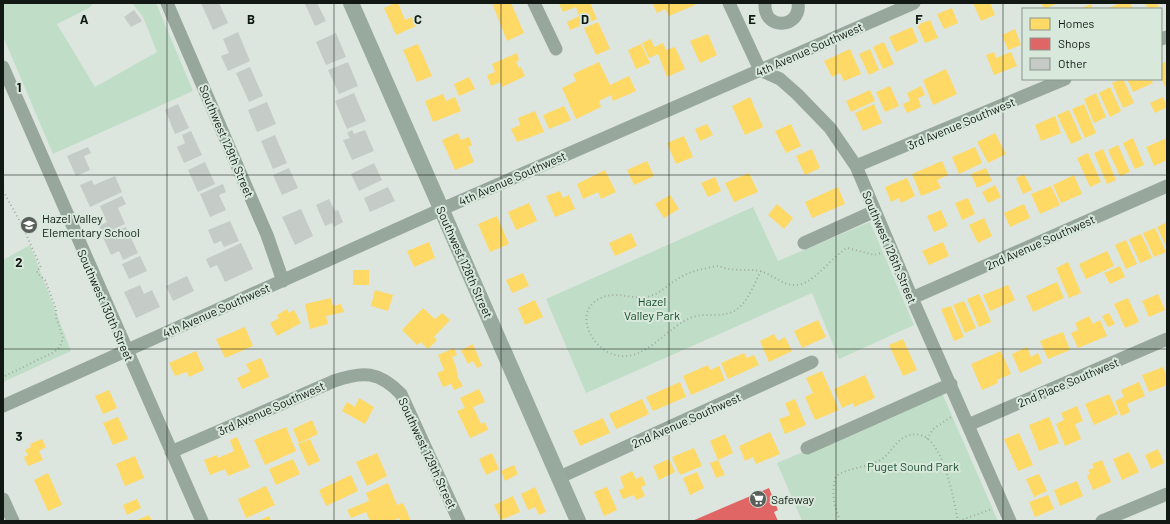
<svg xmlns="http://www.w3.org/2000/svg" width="1170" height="524" font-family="Barlow,sans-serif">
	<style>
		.green { fill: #c0dec7 }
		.homes { fill: #ffd966 }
		.shops { fill: #e06666 }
		.building { fill: #c5ccc7 }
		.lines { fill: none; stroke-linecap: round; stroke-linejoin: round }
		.path { stroke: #a0aba2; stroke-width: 2; stroke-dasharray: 1 3; stroke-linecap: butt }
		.minor { stroke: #97a79b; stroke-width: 13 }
		.major { stroke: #98a99d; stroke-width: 16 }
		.grid { fill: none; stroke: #121814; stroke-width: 1; stroke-opacity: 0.55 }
		.labels { text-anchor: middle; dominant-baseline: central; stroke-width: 4; stroke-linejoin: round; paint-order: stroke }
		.street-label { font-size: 12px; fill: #121814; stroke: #d8e9dc }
		.poi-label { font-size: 12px; fill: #121814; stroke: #d8e9dc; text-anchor: start }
		.park-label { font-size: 12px; fill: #174d2a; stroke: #d8e9dc }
		.grid-label { font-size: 13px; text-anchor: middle; font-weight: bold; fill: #121814; stroke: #d8e9dc; stroke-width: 4; stroke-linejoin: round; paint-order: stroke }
	</style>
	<rect width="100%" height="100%" fill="#dce5de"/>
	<path class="green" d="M3,3H94L89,8L57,24L95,87L157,52L143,17L132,3H156L193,91L53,154L3,36Z
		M753,207L778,261L870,222L914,325L839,359L812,293L586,393L546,299Z
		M30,245L71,351L3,382V260Z
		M942,393L998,521H802L777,463Z"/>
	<path class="homes" d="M395,3H398L405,20L412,17L416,26L396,35L384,8Z
		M492,3H511L524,33L507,41Z
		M590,3L597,19L570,30L567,22L579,16L576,7L563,12L559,4Z
		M652,3H694L695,5L669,16L665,9L657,13Z
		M973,3H990L995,15L981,21Z
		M1041,3H1055L1056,4L1044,9Z
		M1120,3H1130L1133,9H1107Z
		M1145,3H1157L1159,7L1148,9Z
		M1091,4L1093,9H1079Z
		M952,8L958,23L944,29L937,14Z
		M930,20L938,38L925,43L917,25Z
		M598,22L610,49L596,55L584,28Z
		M912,27L918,42L896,52L889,37Z
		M1015,29L1021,45L1008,50L1002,35Z
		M708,34L717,55L700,63L690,41Z
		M651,39L654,47L663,43L666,50L675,47L685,69L667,77L658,54L649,58L642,43Z
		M884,42L894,64L883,69L873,47Z
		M418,44L432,76L417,82L403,50Z
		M641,44L650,63L636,69L628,50Z
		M850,49L861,74L844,81L840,73L832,77L824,61Z
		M870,49L879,70L869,75L859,54Z
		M994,52L996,58L1011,52L1017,66L994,75L986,55Z
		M517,53L519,60L516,62L519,68L521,67L525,76L502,87L500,82L491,86L487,75L495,72L492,64Z
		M1167,61V87H1165L1161,77V64Z
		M599,62L610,85L629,76L636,91L613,101L611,95L599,101L601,107L576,119L562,88L576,81L573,74Z
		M946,69L957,94L933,105L923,80Z
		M469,77L475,89L459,96L454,84Z
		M1122,79H1123L1134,103L1123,108L1112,83Z
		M1127,79H1151L1153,83L1133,92Z
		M890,86L899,106L885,112L876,92Z
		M921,86L925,95L918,98L921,107L907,113L903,104L910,101L907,93Z
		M1110,87L1121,111L1110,117L1099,93Z
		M870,90L875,101L851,112L846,101Z
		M1096,93L1106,117L1094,123L1084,99Z
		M443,94L446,101L455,97L461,111L433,122L425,101Z
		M750,97L763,127L745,135L732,106Z
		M1163,97L1167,107L1155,113L1150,103Z
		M874,104L882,123L863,131L855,113Z
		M1084,104L1096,133L1085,138L1072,109Z
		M564,106L571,120L549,129L543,115Z
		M1069,110L1082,139L1071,144L1057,115Z
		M535,111L544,132L517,142L511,129L520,125L518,118Z
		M1055,116L1061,133L1041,141L1035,125Z
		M707,124L713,135L700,141L695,129Z
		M791,124L801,146L786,153L775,131Z
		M458,133L461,140L469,137L472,145L468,147L474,162L455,170L442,140Z
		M995,133L1006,154L988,163L977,142Z
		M684,136L693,157L676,164L667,143Z
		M1133,138L1144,165L1135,169L1123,143Z
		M1167,138V160L1154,166L1146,147Z
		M1118,145L1130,172L1120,176L1108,150Z
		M975,147L982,163L959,174L952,157Z
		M812,149L820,168L805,175L796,156Z
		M1103,149L1116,180L1107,184L1094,153Z
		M1088,153L1101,182L1090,187L1077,158Z
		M647,161L654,176L634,185L627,170Z
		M942,161L948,175L937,180L941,188L921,196L912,174Z
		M986,168L992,181L977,188L971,174Z
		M605,170L616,192L601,199L598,192L583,199L577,184Z
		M749,173L758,192L734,202L725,183Z
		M1024,174L1032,190L1023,194L1016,178Z
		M1074,175L1082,194L1061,203L1053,185Z
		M715,177L721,191L708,197L701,183Z
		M907,178L915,196L901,203L899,198L891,202L885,187Z
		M995,185L1001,197L988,203L982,192Z
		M1051,186L1060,205L1040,214L1031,194Z
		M838,187L845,204L812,218L805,202Z
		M560,191L563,198L569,195L575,209L555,217L546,196Z
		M670,195L679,209L664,218L655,204Z
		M968,198L975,214L962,220L955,203Z
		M529,203L537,221L516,230L508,212Z
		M777,204L793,218L784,229L768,215Z
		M1024,204L1030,218L1010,227L1004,213Z
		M941,210L948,226L934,232L927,216Z
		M497,216L509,244L490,252L478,224Z
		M984,218L992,236L978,243L969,225Z
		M1167,222V248L1157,227Z
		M1155,228L1166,252L1154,257L1143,233Z
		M631,233L637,246L615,256L609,243Z
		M1141,234L1152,258L1140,263L1129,239Z
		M1126,240L1137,264L1126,269L1115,245Z
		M429,242L435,258L414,267L407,251Z
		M943,242L949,256L929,265L922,251Z
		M1107,251L1114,266L1086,279L1079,264Z
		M1068,262L1081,293L1069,298L1056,268Z
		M1120,266L1125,277L1110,284L1104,273Z
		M353,270H369V285H353Z
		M523,273L529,286L512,293L506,280Z
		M1057,282L1064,298L1033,312L1026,296Z
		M1008,285L1015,300L990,311L983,295Z
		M375,290L393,295L388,311L371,306Z
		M979,294L991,322L979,327L967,299Z
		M1158,294L1165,310L1149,317L1142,301Z
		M331,298L333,306L341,304L344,312L326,316L328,324L310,329L305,304Z
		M1128,298L1139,322L1125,328L1114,304Z
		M535,300L543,317L525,325L518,308Z
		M964,301L976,328L965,333L953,305Z
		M951,306L964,337L954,341L941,309Z
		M423,308L435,319L442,313L450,320L434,337L437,340L428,349L421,342L417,345L402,330Z
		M287,309L289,313L294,310L301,323L277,336L270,323L279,318L277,315Z
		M1109,313L1115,324L1108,327L1102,316Z
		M1089,316L1093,324L1100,320L1107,336L1078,348L1071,333L1078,330L1075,323Z
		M818,320L826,337L802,348L794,331Z
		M245,327L253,346L225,358L216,339Z
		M1063,332L1070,350L1048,359L1040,341Z
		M774,334L778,341L785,337L792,351L769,362L760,341Z
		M903,339L917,370L903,376L889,345Z
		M473,344L482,366L477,368L473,361L468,364L461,350Z
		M1027,347L1031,357L1038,353L1042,363L1020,373L1012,354Z
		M454,348L457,355L452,357L457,369L456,370L458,375L457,376L463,386L454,390L451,384L443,387L437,373L444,370L438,355Z
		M196,351L204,370L189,377L187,372L175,376L169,363Z
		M1001,351L1011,374L997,380L998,383L982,390L971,364Z
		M744,353L747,358L754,355L759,365L728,379L721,363Z
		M261,358L269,377L242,389L237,378L250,372L246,364Z
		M708,365L710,370L719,366L725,380L691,395L683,376Z
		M1163,367L1167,377V385L1149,392L1142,375Z
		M822,371L839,410L815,420L805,397L813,393L806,378Z
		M865,375L875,398L854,407L853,403L842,408L834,389Z
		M680,382L686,397L653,411L646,397Z
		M1139,382L1145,396L1127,404L1130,412L1121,416L1115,401L1124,397L1121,390Z
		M479,389L485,402L473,407L481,424L485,422L488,430L470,438L457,411L465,408L460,398Z
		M109,390L117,408L103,414L95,396Z
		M1109,394L1118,414L1094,425L1085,404Z
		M359,398L374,407L365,424L342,411L347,402L355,407Z
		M642,399L649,414L616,429L609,414Z
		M795,399L806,425L785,434L779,419L790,415L785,403Z
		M1077,406L1083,421L1075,424L1081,439L1065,446L1056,424L1064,420L1061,413Z
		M118,417L128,439L113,445L103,423Z
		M1049,417L1059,443L1039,451L1029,425Z
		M603,418L610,433L580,446L573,431Z
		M312,420L318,434L299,443L293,429Z
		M286,427L296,451L265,465L254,440Z
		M770,432L780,454L756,464L753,457L745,461L739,446Z
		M1019,433L1033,465L1018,471L1004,439Z
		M725,434L733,453L718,460L710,441Z
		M237,437L250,467L228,476L225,469L210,475L204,460L217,455L218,458L234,451L230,440Z
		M42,439L46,447L39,451L43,460L28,466L24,457L28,455L25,450L31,447L30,444Z
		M310,439L320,461L308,466L298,444Z
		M694,448L702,466L680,475L672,457Z
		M1158,449L1164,463L1151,469L1145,455Z
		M1129,452L1139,472L1122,480L1113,459Z
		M377,453L387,476L367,486L356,462Z
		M492,453L499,469L486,475L479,459Z
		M135,456L144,478L125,486L116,464Z
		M293,459L300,474L276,485L269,469Z
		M669,459L675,472L659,480L653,466Z
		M718,460L725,475L716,478L710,463Z
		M1102,460L1111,482L1093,490L1087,476L1090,474L1088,470L1094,468L1092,464Z
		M514,465L518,474L505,481L501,471Z
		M632,471L636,479L642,476L646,485L641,487L645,496L636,500L634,495L623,499L619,490L624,488L620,477Z
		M697,472L704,488L690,495L683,478Z
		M48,473L62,505L48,511L34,480Z
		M1039,474L1047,491L1034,497L1026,479Z
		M351,475L358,491L326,506L319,490Z
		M1077,481L1083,496L1060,506L1054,490Z
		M388,483L397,505L403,503L411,521H400L399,518L392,521H370L366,512L351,518L347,510L369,501L366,493Z
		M266,486L275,505L246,518L238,499Z
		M535,487L546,512L539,515L535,507L528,510L521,494Z
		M607,487L617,510L604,516L594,492Z
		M1048,495L1054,509L1035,517L1029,502Z
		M513,496L520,512L501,520L494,505Z
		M137,499L141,508L127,515L123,505Z
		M149,515L152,521H135Z
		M269,516L271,521H258Z"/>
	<path class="shops" d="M769,488L778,510L774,512L778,521H692Z"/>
	<path class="building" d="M201,3H219L228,23L213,30Z
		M307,3H317L326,21L315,26L305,4Z
		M134,10L142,21L131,27L124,17Z
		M238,32L250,61L228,71L221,56L229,53L223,39Z
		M336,33L346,57L326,65L316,42Z
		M348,62L358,86L339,94L328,70Z
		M250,67L263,96L249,102L236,73Z
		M354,93L366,121L347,129L335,101Z
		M267,102L276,124L257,132L248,110Z
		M178,104L189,128L175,134L165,110Z
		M352,130L354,134L365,130L374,151L352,160L343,140L350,138L347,133Z
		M191,131L202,155L184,163L177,147L185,143L182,135Z
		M275,135L287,163L273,169L261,141Z
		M88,147L91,153L84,156L90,170L76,176L67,156Z
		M205,162L215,184L198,192L188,170Z
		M374,163L382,180L359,191L351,174Z
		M289,168L298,188L282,195L273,175Z
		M115,176L122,192L90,207L80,185L92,180L94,185Z
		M223,184L226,192L219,195L226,210L210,217L200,194Z
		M388,187L395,201L370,212L364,198Z
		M122,196L126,204L118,208L125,224L103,234L99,226L107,222L100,206Z
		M329,199L335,211L338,210L343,222L334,227L332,223L325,226L316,205Z
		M301,209L313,236L295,245L282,217Z
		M230,221L239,241L224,247L221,241L214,244L208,230Z
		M126,227L138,253L123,260L119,251L111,255L103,237Z
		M241,243L253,269L225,282L217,265L210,268L206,259Z
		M140,256L147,271L129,279L122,264Z
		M187,276L194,291L173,301L166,286Z
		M140,285L144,294L152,290L160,307L136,318L124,292Z"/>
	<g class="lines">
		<path class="path" d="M3,191L23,227L41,268L37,270V273L45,280L56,309V317L63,338L60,347L54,352L3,377
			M761,271C754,284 749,300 737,309C724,319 707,312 693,317C664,327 641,371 606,351C598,346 591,338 588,328C582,311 593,297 612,295C626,294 639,301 653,295C661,292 667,286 673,282C683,275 692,271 703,269C708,268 714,266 718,266C722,267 726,269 730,269C740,271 750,269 760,271C775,275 785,289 802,284C817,279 832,257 847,248L874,255L881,253
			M927,439L933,429L951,417
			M840,521C834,505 831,492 836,476C850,467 868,468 882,459C891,453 895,441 907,436C943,422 953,500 958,521
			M959,521L992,509"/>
		<path class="minor" d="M167,3L267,235L283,281
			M534,3L556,49
			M729,3L760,70L780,79L797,94L830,128L856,166L912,298L1010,521
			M765,3C763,32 802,28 798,3
			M1161,39L1167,37
			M3,67L202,521
			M856,166L1065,79
			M804,243L875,211
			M912,298L1167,186
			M3,406L442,209L914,3
			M968,425L1167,339
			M807,448L951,384
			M171,452L334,381C363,371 379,371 401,394L459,521
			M560,477L812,362
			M3,499L13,521
			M1102,521L1167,494"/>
		<path class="major" d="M351,3L578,521"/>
	</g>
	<path class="grid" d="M167,3V521M334,3V521M501,3V521M669,3V521M836,3V521M1003,3V521M3,175H1167M3,349H1167"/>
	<defs>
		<g id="school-disc" transform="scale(0.9)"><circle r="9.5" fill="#59605b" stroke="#d8e9dc"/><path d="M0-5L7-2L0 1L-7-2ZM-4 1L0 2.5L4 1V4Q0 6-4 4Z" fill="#fff"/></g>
		<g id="supermarket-disc" transform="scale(0.9)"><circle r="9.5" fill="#59605b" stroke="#d8e9dc"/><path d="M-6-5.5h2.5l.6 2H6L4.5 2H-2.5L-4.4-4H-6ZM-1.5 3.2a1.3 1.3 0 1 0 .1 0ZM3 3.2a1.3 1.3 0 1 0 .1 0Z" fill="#fff"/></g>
	</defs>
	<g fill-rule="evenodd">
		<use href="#school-disc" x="29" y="225"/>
		<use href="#supermarket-disc" x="758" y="499"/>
	</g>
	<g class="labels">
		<g class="street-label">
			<text transform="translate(809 49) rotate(-24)">4th Avenue Southwest</text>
			<text transform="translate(961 123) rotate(-23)">3rd Avenue Southwest</text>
			<text transform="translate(227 141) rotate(67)">Southwest 129th Street</text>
			<text transform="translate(512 178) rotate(-24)">4th Avenue Southwest</text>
			<text transform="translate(1040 242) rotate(-24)">2nd Avenue Southwest</text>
			<text transform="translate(890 247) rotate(67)">Southwest 126th Street</text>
			<text transform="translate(465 262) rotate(66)">Southwest 128th Street</text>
			<text transform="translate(106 305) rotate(66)">Southwest 130th Street</text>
			<text transform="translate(216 310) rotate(-24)">4th Avenue Southwest</text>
			<text transform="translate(1068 382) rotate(-23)">2nd Place Southwest</text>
			<text transform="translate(271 408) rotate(-24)">3rd Avenue Southwest</text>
			<text transform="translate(686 420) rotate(-24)">2nd Avenue Southwest</text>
			<text transform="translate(428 453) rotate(65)">Southwest 129th Street</text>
		</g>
		<g class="poi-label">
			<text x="42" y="218">Hazel Valley<tspan x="42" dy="14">Elementary School</tspan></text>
			<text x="771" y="499">Safeway</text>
		</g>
		<g class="park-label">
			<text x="652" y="301">Hazel<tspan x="652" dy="14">Valley Park</tspan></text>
			<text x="913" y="466">Puget Sound Park</text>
		</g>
	</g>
	<g class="grid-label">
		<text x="84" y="24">A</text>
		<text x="251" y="24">B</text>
		<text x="418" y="24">C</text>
		<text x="585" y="24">D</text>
		<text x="752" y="24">E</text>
		<text x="919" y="24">F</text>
		<text x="19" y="92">1</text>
		<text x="19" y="267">2</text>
		<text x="19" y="441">3</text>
	</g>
	<rect width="1170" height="524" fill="none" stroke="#121814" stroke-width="8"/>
	<rect x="1022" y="8" width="140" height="72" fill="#d8e9dc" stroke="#89958c"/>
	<rect x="1030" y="18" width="20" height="12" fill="#ffd966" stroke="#89958c"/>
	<text x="1058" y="28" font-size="12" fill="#121814">Homes</text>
	<rect x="1030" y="38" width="20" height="12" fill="#e06666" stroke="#89958c"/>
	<text x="1058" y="48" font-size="12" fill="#121814">Shops</text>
	<rect x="1030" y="58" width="20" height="12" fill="#c5ccc7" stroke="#89958c"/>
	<text x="1058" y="68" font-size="12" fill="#121814">Other</text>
</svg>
